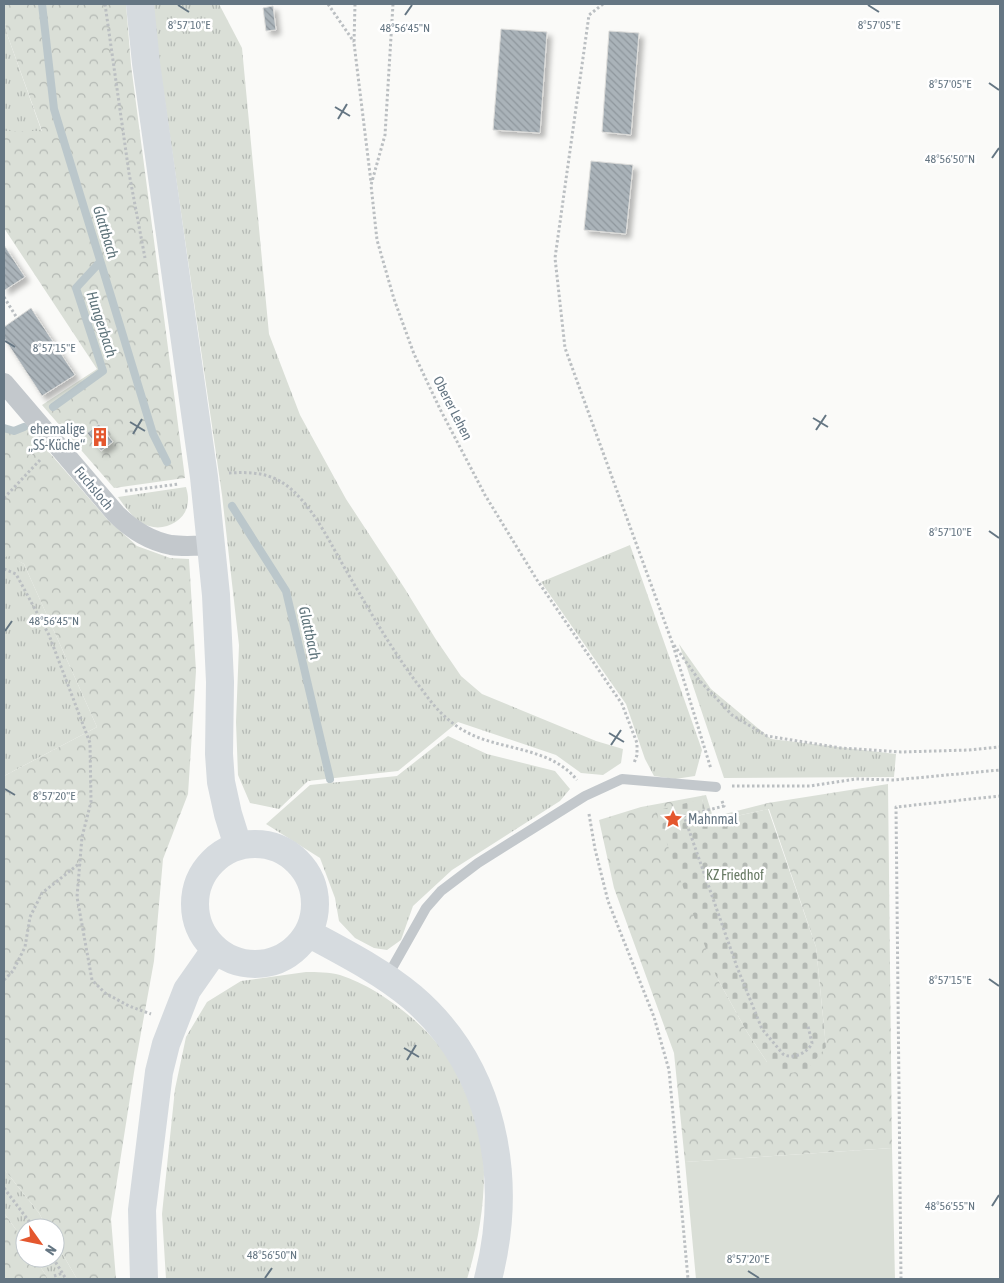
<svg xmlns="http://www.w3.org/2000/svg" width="1004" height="1283" font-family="'Asap Condensed',sans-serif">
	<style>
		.grass { fill: url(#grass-tufts) }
		.forest { fill: url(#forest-crowns); fill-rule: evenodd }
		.cemetery { fill: url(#cemetery-stones) }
		.garden { fill: #dadfd7 }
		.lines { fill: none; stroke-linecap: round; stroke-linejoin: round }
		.stream { stroke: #bbc7cb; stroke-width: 8 }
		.building { fill: url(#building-back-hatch); stroke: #dcdcda; filter: url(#shadow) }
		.path { stroke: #bbbfc2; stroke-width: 3; stroke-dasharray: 2.5 2.5; stroke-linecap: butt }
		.lane { stroke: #c3c8cc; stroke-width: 10 }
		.street { stroke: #c3c8cc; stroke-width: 20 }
		.secondary { stroke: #d6dbdf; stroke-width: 28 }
		.ticks { fill: none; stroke: #657683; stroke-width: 2 }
		.labels { text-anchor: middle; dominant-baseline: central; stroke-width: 5; stroke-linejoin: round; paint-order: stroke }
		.street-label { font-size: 14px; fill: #657683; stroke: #fff }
		.poi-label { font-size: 14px; fill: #657683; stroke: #fff; text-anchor: end }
		.park-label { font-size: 14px; fill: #687a64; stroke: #fff }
		.water-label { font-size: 15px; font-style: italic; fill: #60757c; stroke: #fff }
		.ticks-label { font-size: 12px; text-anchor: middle; fill: #657683; stroke: #fff; stroke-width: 5; stroke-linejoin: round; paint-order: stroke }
	</style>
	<defs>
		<pattern id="grass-tufts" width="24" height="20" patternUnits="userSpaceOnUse" patternTransform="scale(1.25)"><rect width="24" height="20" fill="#dadfd7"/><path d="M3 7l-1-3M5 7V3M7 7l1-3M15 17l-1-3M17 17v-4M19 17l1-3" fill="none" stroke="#b4b9b4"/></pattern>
		<pattern id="forest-crowns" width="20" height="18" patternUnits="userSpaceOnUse" patternTransform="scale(1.25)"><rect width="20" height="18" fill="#dadfd7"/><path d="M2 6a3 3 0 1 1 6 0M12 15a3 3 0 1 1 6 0" fill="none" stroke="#b4b9b4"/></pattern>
		<pattern id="cemetery-stones" width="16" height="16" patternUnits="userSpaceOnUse" patternTransform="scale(1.25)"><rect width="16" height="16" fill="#dadfd7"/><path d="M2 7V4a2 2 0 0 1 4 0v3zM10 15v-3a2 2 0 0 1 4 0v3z" fill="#b4b9b4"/></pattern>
		<pattern id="building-back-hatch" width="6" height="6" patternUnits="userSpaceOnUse" patternTransform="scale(1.25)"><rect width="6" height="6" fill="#aab3b9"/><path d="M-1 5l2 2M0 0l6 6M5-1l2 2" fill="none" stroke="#8e969c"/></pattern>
		<filter id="shadow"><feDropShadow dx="4.5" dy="4.5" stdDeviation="2.5" flood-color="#0004"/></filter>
	</defs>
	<rect width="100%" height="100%" fill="#fafaf8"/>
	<path class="grass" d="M153,4H219L242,48L269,334L300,415L346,499L405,589L435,638L461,676L482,694L596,741L623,749L621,763L603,775L581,773L556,755L458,722L398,771L308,781L279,809L250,803L238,775L236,722L239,645L222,495L153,19Z
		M4,18L7,34L42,132L4,131Z
		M186,487C188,494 189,500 187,507C183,522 164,531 149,526C136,523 126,508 118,497Z
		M630,545L702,750L695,776L675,779L654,776L645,759L626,704L541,582Z
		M9,555L24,564L97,727L4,776V557Z
		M679,644L711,689L771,739L896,754L894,777L724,778Z
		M448,736L487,754L555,771L570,789L560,801L452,870L413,906L401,940L387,950L374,948L355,938L339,921L335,898L320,858L266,824L310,785L397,776Z
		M306,972C317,972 329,972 340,975C381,988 429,1027 452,1063C458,1072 461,1084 466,1094C470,1104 478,1115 480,1125C489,1176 482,1231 467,1279H166L162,1214L175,1089L186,1037L207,1002L241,981Z
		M4,1169L39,1213L47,1228H25V1242L4,1213Z
		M55,1241L77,1279H48L35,1258H55Z"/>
	<path class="forest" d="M4,4H126L131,65L185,478L114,488L42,405L97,369L4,228V131H42L7,34L4,18Z
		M28,428L107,519L137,546L170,558L189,559L196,671L188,794L163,859L154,961L135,1066L111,1219L116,1279H77L55,1241V1228H47L39,1213L4,1169V776L97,727L24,564L9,556L4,557V430L15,433Z
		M888,784L892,1148L685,1162L674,1053L614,888L599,820L641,807L706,795L713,817L768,803ZM702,799L709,822L769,809L816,947L826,1047L767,1062L747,1032L716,976Z
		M4,1213L25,1242V1258H35L48,1279H4Z"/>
	<path class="cemetery" d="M702,799L709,822L768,809L816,947L826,1047L805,1072L785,1073L767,1062L747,1032L716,976L655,811Z"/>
	<path class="garden" d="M892,1148L895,1279H696L685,1162Z"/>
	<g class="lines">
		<path class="stream" d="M42,4L54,109L153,434L167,462
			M53,407L103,371L76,288L100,262
			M4,428L14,431L24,427
			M232,506L286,591L330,779"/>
	</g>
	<path class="building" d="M273,6L276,30L266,31L263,8Z
		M501,29L547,32L540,133L493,130Z
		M609,31L639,33L631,135L602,132Z
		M591,161L633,165L626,234L584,230Z
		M4,245L25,277L5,290L4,288Z
		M31,308L75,375L42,396L4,338V327Z
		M99,424L113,442L101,451L87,433Z"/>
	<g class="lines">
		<path class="path" d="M105,4L129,173L145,258
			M328,4L354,42
			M355,4L354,43L371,182
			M393,4L385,135L371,185L377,240L394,299L414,354L440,409L485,495L537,580L622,704L637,743V755L634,763
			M603,4L589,15L555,258L565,348L672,642L711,769
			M4,297L17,318
			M229,473C248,472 266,472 283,483C311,501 331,545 347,572C371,613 394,654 423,691C437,711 454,728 477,737C510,750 553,750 577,780
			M125,491L179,484
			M4,498L40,460
			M4,569L16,574L49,635L90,743L91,802L82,837L77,897L92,980L105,993L129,1006L151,1014
			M674,645L699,680L732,715L767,736L841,748L901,752L969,750L1000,747
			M732,786H810L856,779L894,780L1000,770
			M722,801L724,806L684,816L737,967L762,1029L783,1054C792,1060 808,1053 812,1043L808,1026
			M589,814L595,849L608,901L654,1017L669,1070L688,1279
			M4,980L13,971L25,947L30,917L42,893L80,863
			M4,1188L34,1228
			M53,1258L66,1279
			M54,1276L63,1273
			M901,1279L896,807L1000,796"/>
		<path class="lane" d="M387,977L426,908L441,891L478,863L585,796L622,779L716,787"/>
		<path class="street" d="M4,383L116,514C131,529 150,541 171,545C184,547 198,545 211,546"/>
		<path class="secondary" d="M140,4L146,63L204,477L216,595L220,682L219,754L221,782L228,814L238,846
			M195 904a60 60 0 1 1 120 0a60 60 0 1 1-120 0Z
			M308,933C343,952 381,971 412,997C494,1067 514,1178 488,1279
			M144,1279L142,1210L159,1072L166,1044L187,990L215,950"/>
	</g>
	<path class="ticks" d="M178,5L189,12M868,5L879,12M405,15L412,5M989,83L999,90M335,107L350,116M338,119L347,104M992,158L999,148M5,341L15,347M813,418L828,427M130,422L145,431M816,430L826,415M133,434L142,419M989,531L999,538M5,631L12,621M609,733L624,742M611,745L621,730M5,789L15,795M989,979L999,986M404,1048L419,1057M407,1060L416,1045M992,1206L999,1195M748,1271L759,1278M265,1278L272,1268"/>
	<defs>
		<g id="building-bare" transform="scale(1.5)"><path d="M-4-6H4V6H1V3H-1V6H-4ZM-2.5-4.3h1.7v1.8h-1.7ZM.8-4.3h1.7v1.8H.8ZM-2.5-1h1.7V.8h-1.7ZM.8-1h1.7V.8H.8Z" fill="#e4572e" stroke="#fff" stroke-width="2.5" paint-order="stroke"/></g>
		<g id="sight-bare" transform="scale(1.5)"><path d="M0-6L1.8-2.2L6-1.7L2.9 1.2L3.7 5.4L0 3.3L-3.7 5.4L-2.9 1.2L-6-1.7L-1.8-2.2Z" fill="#e4572e" stroke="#fff" stroke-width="2.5" paint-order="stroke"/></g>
	</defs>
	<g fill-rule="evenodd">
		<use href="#building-bare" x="100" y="437"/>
		<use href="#sight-bare" x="673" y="819"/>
	</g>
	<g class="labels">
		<g class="street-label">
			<text transform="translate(453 408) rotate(63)">Oberer Lehen</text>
			<text transform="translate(94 488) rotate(50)">Fuchsloch</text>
		</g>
		<g class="poi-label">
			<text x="85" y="429">ehemalige<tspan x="85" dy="16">„SS-Küche“</tspan></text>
			<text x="688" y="819" text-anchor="start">Mahnmal</text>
		</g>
		<g class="park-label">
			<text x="735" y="875">KZ Friedhof</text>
		</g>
		<g class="water-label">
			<text transform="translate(106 232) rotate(73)">Glattbach</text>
			<text transform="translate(102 324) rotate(72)">Hungerbach</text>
			<text transform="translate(310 633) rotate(77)">Glattbach</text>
		</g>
	</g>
	<g class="ticks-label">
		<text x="189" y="29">8°57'10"E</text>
		<text x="879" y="29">8°57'05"E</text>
		<text x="405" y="32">48°56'45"N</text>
		<text x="950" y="88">8°57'05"E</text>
		<text x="950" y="163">48°56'50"N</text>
		<text x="54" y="352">8°57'15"E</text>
		<text x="950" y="536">8°57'10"E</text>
		<text x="54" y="625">48°56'45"N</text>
		<text x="54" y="800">8°57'20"E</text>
		<text x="950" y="984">8°57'15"E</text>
		<text x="950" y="1210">48°56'55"N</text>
		<text x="272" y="1259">48°56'50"N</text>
		<text x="748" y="1263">8°57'20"E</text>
	</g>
	<rect width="1004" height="1283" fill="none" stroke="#657683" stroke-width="10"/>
	<g transform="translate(40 1243) rotate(123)"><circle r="24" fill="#ffffff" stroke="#c1c8cd"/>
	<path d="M0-4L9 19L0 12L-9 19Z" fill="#e4572e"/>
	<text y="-8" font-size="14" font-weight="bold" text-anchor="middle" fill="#657683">N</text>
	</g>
</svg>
